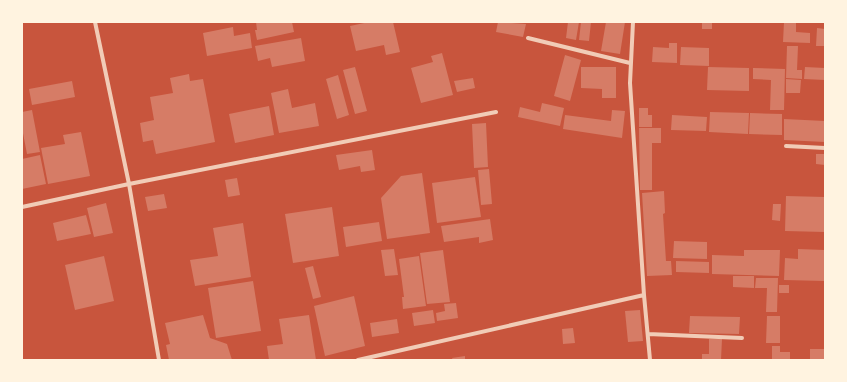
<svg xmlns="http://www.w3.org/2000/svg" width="847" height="382" font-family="'Space Grotesk',sans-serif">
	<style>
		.building { fill: #d67c66 }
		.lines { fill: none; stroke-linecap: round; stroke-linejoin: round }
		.minor { stroke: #f1ccb7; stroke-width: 4 }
	</style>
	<rect width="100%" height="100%" fill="#c8553d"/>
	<path class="building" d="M256,22H292L294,32L257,40L255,30H257Z
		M369,22H393L400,52L386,55L384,45L356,51L350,26Z
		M498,22L526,24L523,37L496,32Z
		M568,22H579L576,40L566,38Z
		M581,22H591L589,41L579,40Z
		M606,22H625L620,54L601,51Z
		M702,22H712V29H702Z
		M784,22L796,23V32L810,33V43L783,42Z
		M233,27L234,36L250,33L252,48L207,56L203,33Z
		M817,28L825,29V46H816Z
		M301,38L305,61L272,67L270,58L258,61L255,46Z
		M669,43H677V63L652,62L653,47L669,48Z
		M787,46H798L797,70H802V79L786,78Z
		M681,47L709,48V66L680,65Z
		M442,53L453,95L421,103L411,68L433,62L431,56Z
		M565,55L581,60L570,101L554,96Z
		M355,67L367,111L355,114L343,70Z
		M581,67H616V98H602V89L581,88Z
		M708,67L749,68V91L707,90Z
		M805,67L825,68V80L804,79Z
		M753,68L785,69L784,110H770L771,80L753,79Z
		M189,74L190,81L203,79L215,142L156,154L153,140L143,142L140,123L154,120L150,97L173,93L170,78Z
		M338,75L349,115L337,119L326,79Z
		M473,78L475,88L457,92L454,81Z
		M786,79L801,80L800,93H786Z
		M72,81L75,97L32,105L29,89Z
		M288,89L292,108L315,103L319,126L279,133L271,93Z
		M542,103L564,108L560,126L518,117L520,107L540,112Z
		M269,106L274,135L235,143L229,114Z
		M639,108H648V115H652V127H639Z
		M32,110L40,152L27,154L22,128V112Z
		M612,110L625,111L622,138L563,129L565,115L611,121Z
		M710,112L749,113L748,134L709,132Z
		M750,113L782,114V135L749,134Z
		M672,115L707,117L706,131L671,130Z
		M784,119L825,121V142L784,140Z
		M486,123L488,167L474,168L472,124Z
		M639,128H661V143H652V190H640Z
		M81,132L90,176L48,184L41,148L65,144L63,135Z
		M372,150L375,170L361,172L360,166L339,170L336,155Z
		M816,154H825V165L816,164Z
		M40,155L46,184L22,189V159Z
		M489,169L492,204L481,205L478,170Z
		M422,173L430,233L387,239L381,198L401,176Z
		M475,177L481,217L437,223L432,183Z
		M237,178L240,195L228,197L225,180Z
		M664,191L665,213L663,214L666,261H671L672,275L647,276L642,193Z
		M164,194L167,208L148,211L145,197Z
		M786,196L825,197V232L785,231Z
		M106,203L113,233L94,237L87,208Z
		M773,204H781L780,221L772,220Z
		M332,207L339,256L293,263L285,214Z
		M86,215L91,234L57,241L53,223Z
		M490,219L493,240L479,243V237L444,242L441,226Z
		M379,222L382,241L346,247L343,227Z
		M243,223L251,277L195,286L190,260L218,256L213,228Z
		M674,241L707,242V259L673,258Z
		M394,249L398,275L385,276L381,250Z
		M798,249L825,250V281L784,280L785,258L798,259Z
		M443,250L450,302L427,304L420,253Z
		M744,250H780L779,276L712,274V255L744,256Z
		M104,256L114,301L75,310L65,265Z
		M419,256L426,306L403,309L402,297H404L399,259Z
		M676,261L709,262V273L676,272Z
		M313,266L321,297L313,299L305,268Z
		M733,276H754V288L733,287Z
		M756,278H778L777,312H766L767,288H755Z
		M253,281L261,331L216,338L208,288Z
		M779,285H789V293H779Z
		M354,296L365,346L325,356L314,306Z
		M456,303L458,318L437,321L436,313L445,311L444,304Z
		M433,310L435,323L414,326L412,313Z
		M640,310L643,341L628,342L625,311Z
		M203,315L210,338L227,344L232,360H169L166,345L170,344L165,323Z
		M309,315L316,360H269L267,346L283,344L279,319Z
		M690,316L740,317L739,334L689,333Z
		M767,316H780V343H766Z
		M397,319L399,333L372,337L370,323Z
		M573,328L575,343L563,344L562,329Z
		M709,339H722L721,360H702V354H709Z
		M772,346H780V352H790V360H772Z
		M810,349H825V360H810Z
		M465,356V360H453L452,358Z"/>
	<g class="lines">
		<path class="minor" d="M95,22L129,184L159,360
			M633,22L630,83L644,295L650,360
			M528,38L630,63
			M786,146L825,148
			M22,207L129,184L496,112
			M648,334L742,338
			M358,360L644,295"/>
	</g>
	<rect width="847" height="382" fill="none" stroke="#fff3e0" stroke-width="46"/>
</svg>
